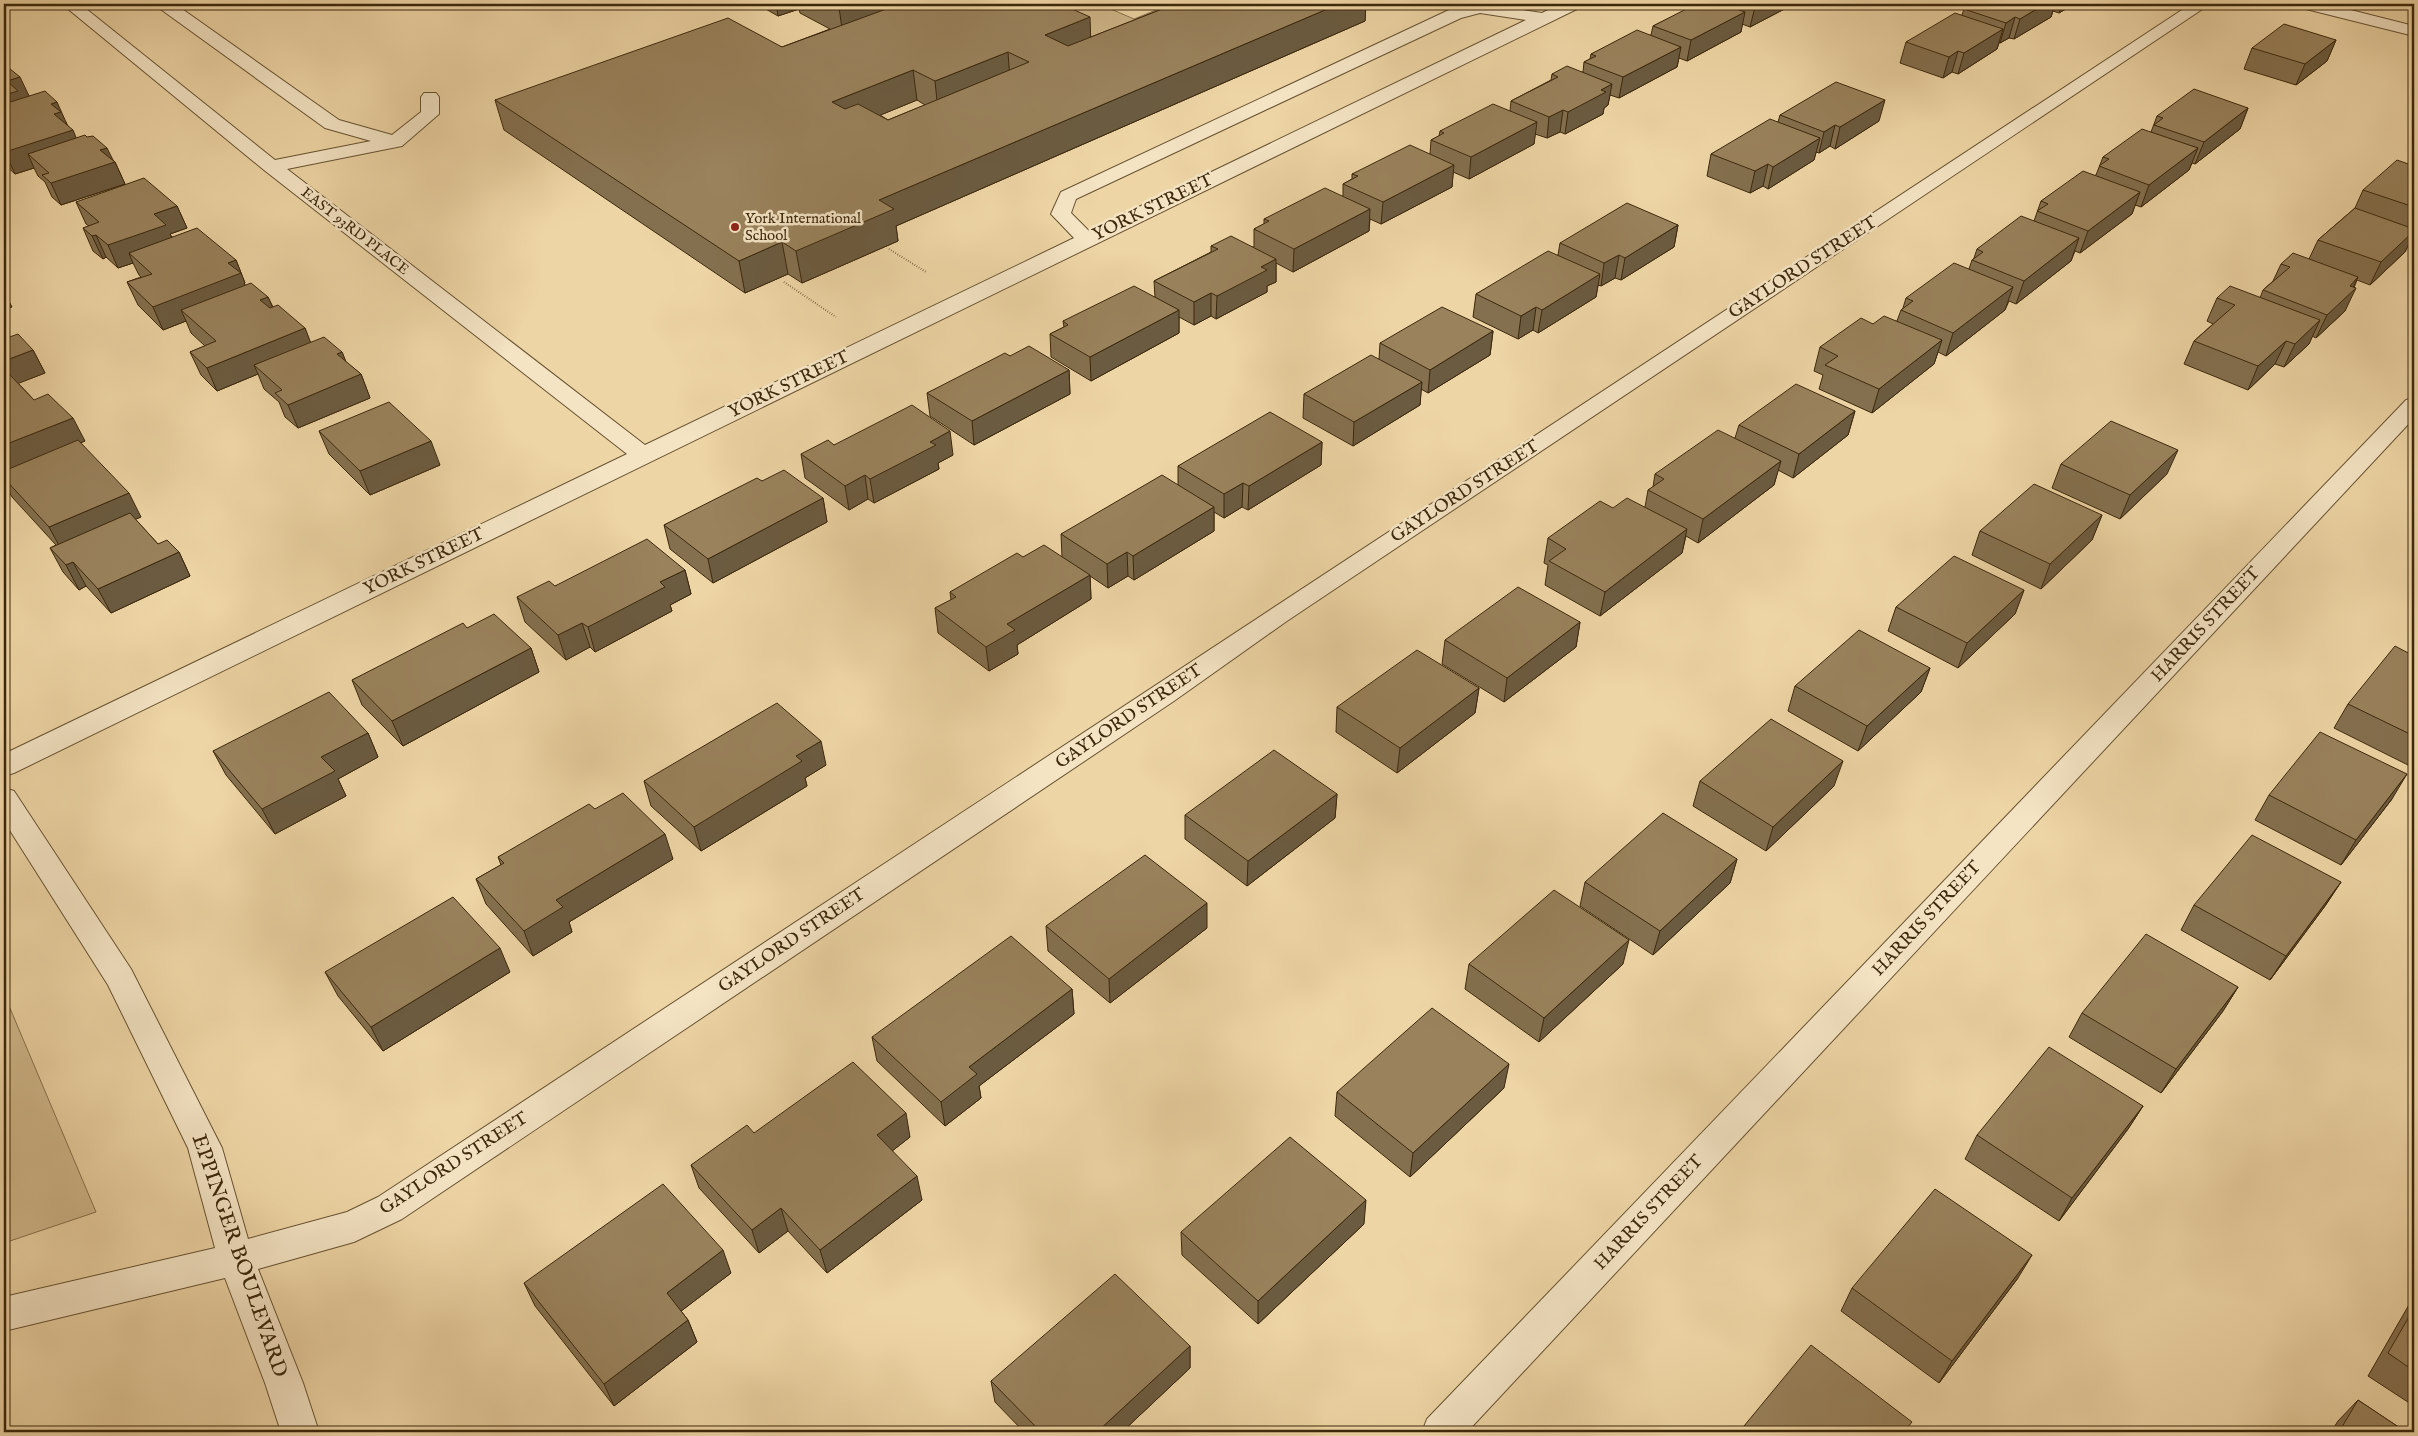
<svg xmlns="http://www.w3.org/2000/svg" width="2418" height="1436" font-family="'IM FELL English',serif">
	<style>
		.green { fill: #d0b88b; stroke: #86704c }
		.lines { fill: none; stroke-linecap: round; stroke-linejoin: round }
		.minor-casing { stroke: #685332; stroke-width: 2 }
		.path { stroke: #3c280c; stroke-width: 2; stroke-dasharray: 0.5 2; stroke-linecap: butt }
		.minor { fill: #f4e4c4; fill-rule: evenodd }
		.wall { fill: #84704f; stroke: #3c280c; fill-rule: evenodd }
		.shaded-wall { fill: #6b5b40; stroke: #3c280c }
		.building { fill: #99825c; stroke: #3c280c; fill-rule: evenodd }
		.poi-dot { fill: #8f2418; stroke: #f4e4c4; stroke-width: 2 }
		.labels { text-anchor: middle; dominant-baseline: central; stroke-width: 5; stroke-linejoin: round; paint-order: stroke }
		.far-poi-label { font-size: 15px; fill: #3c280c; stroke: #f4e4c4; text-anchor: start }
		.far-street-label { font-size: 15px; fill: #3c280c; stroke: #f4e4c4 }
		.street-label { font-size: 18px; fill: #3c280c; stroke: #f4e4c4 }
		.near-street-label { font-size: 21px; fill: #3c280c; stroke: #f4e4c4 }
	</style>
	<rect width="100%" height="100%" fill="#eed5a5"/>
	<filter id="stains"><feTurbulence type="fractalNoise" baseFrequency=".004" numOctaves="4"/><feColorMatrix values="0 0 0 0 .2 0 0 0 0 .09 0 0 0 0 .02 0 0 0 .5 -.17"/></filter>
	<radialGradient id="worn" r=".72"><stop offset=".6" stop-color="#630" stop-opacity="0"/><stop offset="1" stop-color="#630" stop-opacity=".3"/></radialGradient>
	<path class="green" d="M1005,4H1099L1134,19L1171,4H1239L1118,55Z
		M4,994L96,1212L4,1243Z"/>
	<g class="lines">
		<g class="minor-casing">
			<path id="minor" d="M62,4H80L275,160L371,141L325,128L159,8L157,4H175L339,120L392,135L421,112V97L424,93H436L439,97V114L402,146L287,169L645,445L1074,238L1051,214L1061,192L1449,10L1485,4L1542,13L1560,4H1581L1579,8L14,773L4,776V754L627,454L264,170ZM1480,13L1526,20L1089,231L1071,213L1076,199L1461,18Z
				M2191,4H2210L1287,621L1174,701L402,1219L354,1242L258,1269L303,1383L319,1432H281L265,1383L225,1278L4,1331V1297L215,1248L188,1148L108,985L4,821V788L14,791L131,969L222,1148L248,1239L347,1212L378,1197Z
				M2300,4H2327L2414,26V36L2302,8Z
				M2414,398V418L1467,1432H1422L1427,1419L2406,400Z"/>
		</g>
		<path class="path" d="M889,249L926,272
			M784,282L836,317"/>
		<use href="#minor" class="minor"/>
	</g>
	<path class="wall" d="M757,4H1061L1091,37L1175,4H1366L1365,21L896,226L898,241L802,283L788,274L745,293L504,130L495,100L782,47L830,29L800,13L799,9L778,16ZM917,100L925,105L888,120L880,115Z
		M1689,4H1794L1750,27L1742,24L1741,32L1687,61L1679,58L1677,67L1619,98L1610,95L1608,105L1604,108L1603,114L1565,134L1560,132L1547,138L1535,134L1534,144L1469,179L1453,172L1452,187L1381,224L1370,219L1369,231L1293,272L1276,263V282L1267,286V292L1216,319L1211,316L1194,325L1179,317V333L1091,381L1051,357L1050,334L1064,327L1063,321L1155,297L1154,281L1211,252V246L1254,247V229L1264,224V219L1343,196V184L1352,179V174L1430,154L1431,140L1439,136L1440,131L1510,111L1511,101L1551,80L1552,74L1583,72L1584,62L1590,59L1591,54L1651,35L1653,26L1688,9Z
		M1972,4H2074L2059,13L2053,11L2051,17L2014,39L2009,38L2000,43H1999L1997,49L1958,74L1952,72L1943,78L1900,63L1906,42L1962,15L1964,9Z
		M2336,40L2327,61L2296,85L2244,69L2252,48Z
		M4,64L29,96L67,123H66L76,138L115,162L125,184L61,205L52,197L45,182L38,176L34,168L15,174L4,164Z
		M2248,108L2240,129L2195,164L2192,163L2189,170L2141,207L2135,205L2132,214L2080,253L2075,251L2071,261L2016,304L2009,301L2005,310L1946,356L1938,352L1934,364L1872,413L1819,389L1823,375L1814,371L1820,347L1873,324L1897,321L1901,310L1903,308L1906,298L1969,269L1972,260L1974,258L1977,249L2034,221L2041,201L2096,175L2103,157L2151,132L2157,116Z
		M1780,115L1879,121L1835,149L1830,146L1819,153L1816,152L1814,160L1768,189L1763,186L1750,193L1707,176L1711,154L1778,122Z
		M2414,164V233L2405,252L2370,285L2357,280L2345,311L2316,338L2312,336L2309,344L2284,367L2275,364L2248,390L2184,364L2194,341L2213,324L2207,321L2217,298H2260L2263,290L2273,281L2281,264L2309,259L2318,240L2355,208L2363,190L2413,166Z
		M76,202L177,206L187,228L170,234L172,237L236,260L245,283H244L245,285L268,297L273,307L305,328L310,342L342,352L346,362L361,374L370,398L298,428L285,417L279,402L264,389L258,374L217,391L201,375L190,352L205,346L191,333L186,321L163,330L138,305L127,282L141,277L139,275L133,263L118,268L106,257L103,259L93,251L83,228L89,226L86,224Z
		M1678,225L1674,247L1621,280L1615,278L1601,286L1598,285L1596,297L1538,333L1533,330L1518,339L1473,317L1476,294L1558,255L1560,243Z
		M1493,331L1490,355L1428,393L1421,389L1420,405L1353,446L1303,418L1304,394L1379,359L1380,343Z
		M4,339L33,350L45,373L18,383L34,400L85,441L80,443L141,517L135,519L158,544L179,552L190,576L111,613L86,586L79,590L63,572L50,548L56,545L12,497L4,482Z
		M1010,356L1069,370L1070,394L974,445L930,416L927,393Z
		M1855,411L1848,435L1793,478L1778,470L1774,485L1698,543L1686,536L1682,553L1600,616L1545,585L1548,565L1544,563L1548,538L1645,507L1648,490L1653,487L1655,474L1735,438L1739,425Z
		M319,431L440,465L370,495L329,454Z
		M1322,442L1321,465L1248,510L1242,507L1224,518L1214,512V531L1134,580L1128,576L1108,588L1090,576L1091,599L1017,645L1018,654L989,671L938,633L935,608L951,600L950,592L1023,557H1062L1061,534L1178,485V466Z
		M834,445L953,455L938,463L939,469L874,503L868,499L849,510L805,478L801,454Z
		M2061,464L2167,474L2120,519L2052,488Z
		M762,481L823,498L827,522L713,583L670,549L664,525Z
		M2102,515L2092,540L2041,589L1972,555L1980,531Z
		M685,570L691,594L670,605L672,611L595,652L590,647L566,660L525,622L517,597L555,586Z
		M2024,590L2015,614L1958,668L1888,631L1896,607Z
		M1580,622L1576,647L1504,702L1442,664L1445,640Z
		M467,628L531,648L539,672L403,746L362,705L352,680Z
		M2414,642V649L2411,647Z
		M2414,656V768L2334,728L2348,704Z
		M1930,668L1921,692L1858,751L1788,711L1795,686Z
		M1479,688L1475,713L1397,773L1336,732L1337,707Z
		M368,733L378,757L338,779L346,796L275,834L226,775L213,751Z
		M826,765L805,778L807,786L701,851L651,806L644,781Z
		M1700,781L1834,786L1766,851L1693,806Z
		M1337,794L1335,818L1247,886L1185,839V815Z
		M2269,795L2392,799L2341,865L2255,820Z
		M595,809L673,859L569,922L572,932L533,956L486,904L476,879L501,865L498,857Z
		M1737,859L1730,883L1653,955L1580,906L1585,882Z
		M2341,882L2325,906L2270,980L2181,930L2194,905Z
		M1046,926L1207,928L1110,1003L1048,951Z
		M1469,964H1623L1539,1042L1465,989Z
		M325,972H510L383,1051L338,996Z
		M2238,987L2223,1011L2161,1093L2069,1037L2082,1013Z
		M1072,989L1074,1014L979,1086L981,1098L945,1126L877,1061L872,1037Z
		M1504,1088L1410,1177L1335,1116L1337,1092Z
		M2143,1106L2128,1129L2059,1221L1965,1159L1977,1135Z
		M754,1133L910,1137L892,1151L922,1200L827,1273L788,1231L759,1253L699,1188L691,1165Z
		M1364,1224L1258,1324L1182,1255L1181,1232Z
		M731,1273L681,1311L688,1320L697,1342L614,1406L535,1306L524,1283Z
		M2018,1278L1939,1383L1841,1311L1852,1288Z
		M2414,1296V1406L2368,1376Z
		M1190,1346V1368L1122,1432H1024L995,1402L991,1381Z
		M2358,1400L2406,1432H2331L2338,1421Z"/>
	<path class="shaded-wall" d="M776,4H798L799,9L778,16Z
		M847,4H885L887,19L843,36L839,7Z
		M1339,4H1366L1365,21L896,226L898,241L802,283L796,251L879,200Z
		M1760,4H1794L1750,27L1755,7Z
		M2045,4H2055L2051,17L2014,39L2020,19Z
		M2062,4H2074L2059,13Z
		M1745,12L1741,32L1687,61L1691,40Z
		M1090,17L1091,46L1047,65L1045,35Z
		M2015,17L2009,38L2000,43L2006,23Z
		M2003,29L1997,49L1958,74L1964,53Z
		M2336,40L2327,61L2296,85L2305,64Z
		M1681,47L1677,67L1619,98L1623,77Z
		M1958,51L1952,72L1943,78L1949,57Z
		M1008,52L1010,81L938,111L935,81Z
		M913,70L917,100L837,133L832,102Z
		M20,77L30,98L4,120V95L7,81Z
		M1612,84L1608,105L1604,108L1603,114L1565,134L1568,112L1601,90Z
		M1885,100L1879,121L1835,149L1840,127Z
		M57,102L70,131L73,130L82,152L28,154L34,168L15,174L5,152L54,114L51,104Z
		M2248,108L2240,129L2195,164L2204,142Z
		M1563,110L1560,132L1547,138L1549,117Z
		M1537,122L1534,144L1469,179L1471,157Z
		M1835,125L1830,146L1819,153L1824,132Z
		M1820,138L1814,160L1768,189L1773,167Z
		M107,148L114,162H115L125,184L61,205L51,183L100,150Z
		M2198,148L2189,170L2141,207L2149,185Z
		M1768,164L1763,186L1750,193L1755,171Z
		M1454,165L1452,187L1381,224L1383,202Z
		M2140,192L2132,214L2080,253L2088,231Z
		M177,206L187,228L170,234L176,247L129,253L133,263L118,268L108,245L154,214Z
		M1370,209L1369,231L1293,272L1294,249Z
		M1678,225L1674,247L1621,280L1625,258Z
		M2414,230V233L2405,252L2370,285L2381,262Z
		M96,235L106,257L103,259L92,236Z
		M2079,238L2071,261L2016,304L2024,281Z
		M782,242L788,274L745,293L739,261Z
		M1619,255L1615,278L1601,286L1604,263Z
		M1276,259V282L1267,286V292L1216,319L1217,296L1261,267Z
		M236,260L245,283H244L250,296L181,310L186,321L163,330L153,307L228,263Z
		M1600,274L1596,297L1538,333L1542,310Z
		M2358,277L2351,292L2356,288L2345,311L2316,338L2327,315L2350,286Z
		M2013,287L2005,310L1946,356L1953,333Z
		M4,292L12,307L4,310Z
		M1211,293V316L1194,325V302Z
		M268,297L278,320L260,300Z
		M1536,307L1533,330L1518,339L1521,316Z
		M1179,310V333L1091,381L1090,357Z
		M2320,320L2309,344L2284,367L2295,344Z
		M305,328L314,351L254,365L258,374L217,391L207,368Z
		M1493,331L1490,355L1428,393L1430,370Z
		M1942,340L1934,364L1872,413L1879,389Z
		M2286,341L2275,364L2248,390L2258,366Z
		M33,350L45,373L4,389V361Z
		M342,352L351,375L337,354Z
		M1069,370L1070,394L974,445L972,421Z
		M361,374L370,398L298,428L288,405Z
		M1422,382L1420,405L1353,446L1354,422Z
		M1855,411L1848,435L1793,478L1799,454Z
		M73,418L85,441L4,475V445Z
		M950,431L953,455L938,463L939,469L874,503L870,479L930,442Z
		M431,441L440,465L370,495L360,471Z
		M1322,442L1321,465L1248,510L1249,486Z
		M2178,450L2167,474L2120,519L2130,495Z
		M1781,461L1774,485L1698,543L1703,519Z
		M865,475L868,499L849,510L845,486Z
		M1243,483L1242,507L1224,518V494Z
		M129,493L141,517L62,551L49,527Z
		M823,498L827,522L713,583L708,559Z
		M1214,507V531L1134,580L1133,556Z
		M2102,515L2092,540L2041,589L2050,564Z
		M1687,529L1682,553L1600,616L1605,592Z
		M179,552L190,576L111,613L98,589Z
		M1127,552L1128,576L1108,588L1107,564Z
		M73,562L86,586L79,590L66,565Z
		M685,570L691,594L670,605L672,611L595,652L588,627L660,582Z
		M1090,575L1091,599L1017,645L1018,654L989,671L986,647L1007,624Z
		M2024,590L2015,614L1958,668L1967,643Z
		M1580,622L1576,647L1504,702L1507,678Z
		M582,623L590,647L566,660L558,635Z
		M531,648L539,672L403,746L392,721Z
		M1930,668L1921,692L1858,751L1867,726Z
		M1479,688L1475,713L1397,773L1400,748Z
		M368,733L378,757L338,779L346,796L275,834L262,809L321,757Z
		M821,741L826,765L805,778L807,786L701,851L694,827L796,756Z
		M1843,761L1834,786L1766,851L1773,827Z
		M2407,774L2392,799L2341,865L2356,840Z
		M1337,794L1335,818L1247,886L1248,861Z
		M665,834L673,859L569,922L572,932L533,956L524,931L556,900Z
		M1737,859L1730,883L1653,955L1660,931Z
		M2341,882L2325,906L2270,980L2286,956Z
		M1207,903V928L1110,1003L1109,979Z
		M1629,940L1623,964L1539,1042L1544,1018Z
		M500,948L510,972L383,1051L371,1027Z
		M2238,987L2223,1011L2161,1093L2176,1069Z
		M1072,989L1074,1014L979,1086L981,1098L945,1126L941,1102L969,1067Z
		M1509,1064L1504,1088L1410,1177L1413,1153Z
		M2143,1106L2128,1129L2059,1221L2072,1198Z
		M906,1113L910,1137L882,1159L877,1135Z
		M917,1176L922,1200L827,1273L820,1250Z
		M1366,1200L1364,1224L1258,1324V1301Z
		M781,1208L788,1231L759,1253L752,1230Z
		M723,1250L731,1273L676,1315L667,1293Z
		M2032,1255L2018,1278L1939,1383L1952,1361Z
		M688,1320L697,1342L614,1406L604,1384Z
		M1190,1346V1368L1122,1432H1097Z"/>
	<path class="building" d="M833,4H847L839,7Z
		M900,4H1061L1090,17L1045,35L1068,46L1175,4H1339L879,200L894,209L796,251L782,242L739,261L495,100L728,18L782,47ZM1008,52L1029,62L888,120L858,104L845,109L832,102L913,70L935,81Z
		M1689,4H1722L1745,12L1691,40L1653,26L1694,5Z
		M1746,4H1760L1755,7Z
		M1972,4H2045L2020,19L2015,17L2006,23L1964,9Z
		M1955,13L2003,29L1964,53L1958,51L1949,57L1906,42Z
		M2284,24L2336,40L2305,64L2252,48Z
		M1637,30L1681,47L1623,77L1584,62L1596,56L1591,54Z
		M4,64L20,77L7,81L18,91L4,95Z
		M1567,66L1612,84L1601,90L1606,92L1568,112L1563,110L1549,117L1511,101L1558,77L1552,74Z
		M1836,82L1885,100L1840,127L1835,125L1824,132L1780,115Z
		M2194,89L2248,108L2204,142L2154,125L2163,118L2157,116Z
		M45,91L57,102L51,104L61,112L54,114L73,130L5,152L4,151V104Z
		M1493,104L1537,122L1471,157L1431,140L1444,133L1440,131Z
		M1770,119L1820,138L1773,167L1768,164L1755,171L1711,154Z
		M2142,129L2198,148L2149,185L2099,166L2109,159L2103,157Z
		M85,135L87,137L93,136L107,148L100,150L115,162L51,183L42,175L49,173L28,154Z
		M1410,145L1454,165L1383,202L1343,184L1358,176L1352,174Z
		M2397,160L2414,166V207L2363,190Z
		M2083,171L2140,192L2088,231L2037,211L2048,204L2041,201Z
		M144,178L177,206L154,214L166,225L108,245L96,235L92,236L83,228L99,222L76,202Z
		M1325,188L1370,209L1294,249L1254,229L1269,221L1264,219Z
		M1627,203L1678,225L1625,258L1619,255L1604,263L1560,243Z
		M2355,208L2414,229V231L2381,262L2318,240Z
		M2021,216L2079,238L2024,281L1972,260L1983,252L1977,249Z
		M197,228L236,260L228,263L241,273L153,307L127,282L152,274L129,253Z
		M1231,236L1276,259L1261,267L1267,270L1217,296L1211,293L1194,302L1154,281L1218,249L1211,246Z
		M1548,251L1600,274L1542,310L1536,307L1521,316L1476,294Z
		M2293,253L2358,277L2350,286L2356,288L2327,315L2263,290L2290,267L2281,264Z
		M1954,263L2013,287L1953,333L1901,310L1913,301L1906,298Z
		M251,283L268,297L260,300L270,308L278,305L305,328L207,368L190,352L216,341L181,310Z
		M1134,286L1179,310L1090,357L1050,334L1068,325L1063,321Z
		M2230,286L2320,320L2295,344L2286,341L2258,366L2194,341L2235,305L2217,298Z
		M1442,307L1493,331L1430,370L1380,343Z
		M1884,316L1942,340L1879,389L1825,365L1838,356L1820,347L1861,318L1873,324Z
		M18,334L33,350L4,361V339Z
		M324,337L342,352L337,354L361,374L288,405L275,393L282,390L254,365Z
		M1029,346L1069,370L972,421L927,393L1005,353L1010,356Z
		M1371,355L1422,382L1354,422L1304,394Z
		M9,374L34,400L48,394L73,418L4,445V377Z
		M1796,384L1855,411L1799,454L1739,425Z
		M389,402L431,441L360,471L319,431Z
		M912,405L950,431L930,442L936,445L870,479L865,475L845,486L801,454L828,440L834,445Z
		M1270,412L1322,442L1249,486L1243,483L1224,494L1178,466Z
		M2111,421L2178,450L2130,495L2061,464Z
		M1718,430L1781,461L1703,519L1648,490L1664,479L1655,474Z
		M78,440L129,493L49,527L4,478V471Z
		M784,470L823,498L708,559L664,525L757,478L762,481Z
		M1162,475L1214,507L1133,556L1127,552L1107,564L1061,534Z
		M2034,484L2102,515L2050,564L1980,531Z
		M1627,498L1687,529L1605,592L1549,561L1566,549L1548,538L1600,501L1613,508Z
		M130,513L158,544L167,540L179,552L98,589L73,562L66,565L50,548Z
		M647,539L685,570L660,582L665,587L588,627L582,623L558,635L517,597L549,581L555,586Z
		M1044,545L1090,575L1007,624L1015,630L986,647L935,608L956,597L950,592L1017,553L1023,557Z
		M1954,556L2024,590L1967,643L1896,607Z
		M1518,587L1580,622L1507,678L1445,640Z
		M494,614L531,648L392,721L352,680L463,623L467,628Z
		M1859,630L1930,668L1867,726L1795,686Z
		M2395,646L2414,656V736L2348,704Z
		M1417,650L1479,688L1400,748L1337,707Z
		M329,692L368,733L321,757L335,771L262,809L213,751Z
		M777,703L821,741L796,756L802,761L694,827L644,781Z
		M1771,719L1843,761L1773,827L1700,781Z
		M2320,732L2407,774L2356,840L2269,795Z
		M1274,750L1337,794L1248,861L1185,815Z
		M623,793L665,834L556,900L563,907L524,931L476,879L504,863L498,857L589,804L595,809Z
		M1663,813L1737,859L1660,931L1585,882Z
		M2252,835L2341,882L2286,956L2194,905Z
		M1145,855L1207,903L1109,979L1046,926Z
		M1554,890L1629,940L1544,1018L1469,964Z
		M453,897L500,948L371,1027L325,972Z
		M2146,934L2238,987L2176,1069L2082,1013Z
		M1011,936L1072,989L969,1067L977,1074L941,1102L872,1037Z
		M1432,1008L1509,1064L1413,1153L1337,1092Z
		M2049,1047L2143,1106L2072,1198L1977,1135Z
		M853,1062L906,1113L877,1135L917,1176L820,1250L781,1208L752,1230L691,1165L747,1125L754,1133Z
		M1290,1137L1366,1200L1258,1301L1181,1232Z
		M663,1184L723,1250L667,1293L688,1320L604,1384L524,1283Z
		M1935,1189L2032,1255L1952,1361L1852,1288Z
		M1115,1274L1190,1346L1097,1432H1041L991,1381Z
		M2414,1308V1371L2388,1353Z
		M1811,1345L1912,1422L1904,1432H1739Z
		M2358,1400L2406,1432H2339Z"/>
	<circle class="poi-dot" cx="735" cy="227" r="5"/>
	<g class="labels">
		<g class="far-poi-label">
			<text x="745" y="218">York International<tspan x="745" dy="17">School</tspan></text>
		</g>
		<g class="far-street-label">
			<text transform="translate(355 231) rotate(38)">EAST 93RD PLACE</text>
		</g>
		<g class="street-label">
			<text transform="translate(1153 208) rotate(-26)">YORK STREET</text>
			<text transform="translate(1803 268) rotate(-33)">GAYLORD STREET</text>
			<text transform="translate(789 385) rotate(-26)">YORK STREET</text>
			<text transform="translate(1465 492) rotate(-33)">GAYLORD STREET</text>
			<text transform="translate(424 562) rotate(-26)">YORK STREET</text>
			<text transform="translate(2206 625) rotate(-47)">HARRIS STREET</text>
			<text transform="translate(1129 717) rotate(-34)">GAYLORD STREET</text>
			<text transform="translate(1927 919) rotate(-47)">HARRIS STREET</text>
			<text transform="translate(792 941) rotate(-34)">GAYLORD STREET</text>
			<text transform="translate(454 1164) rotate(-33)">GAYLORD STREET</text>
			<text transform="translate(1649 1213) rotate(-47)">HARRIS STREET</text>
		</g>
		<g class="near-street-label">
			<text transform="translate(239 1256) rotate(71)">EPPINGER BOULEVARD</text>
		</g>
	</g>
	<rect width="2418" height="1436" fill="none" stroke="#eed5a5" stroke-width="20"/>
	<rect x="5" y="5" width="2408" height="1426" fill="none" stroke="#3c280c" stroke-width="2.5"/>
	<rect x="10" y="10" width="2398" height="1416" fill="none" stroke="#3c280c"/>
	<rect width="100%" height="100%" filter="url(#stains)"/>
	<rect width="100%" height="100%" fill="url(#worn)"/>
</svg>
